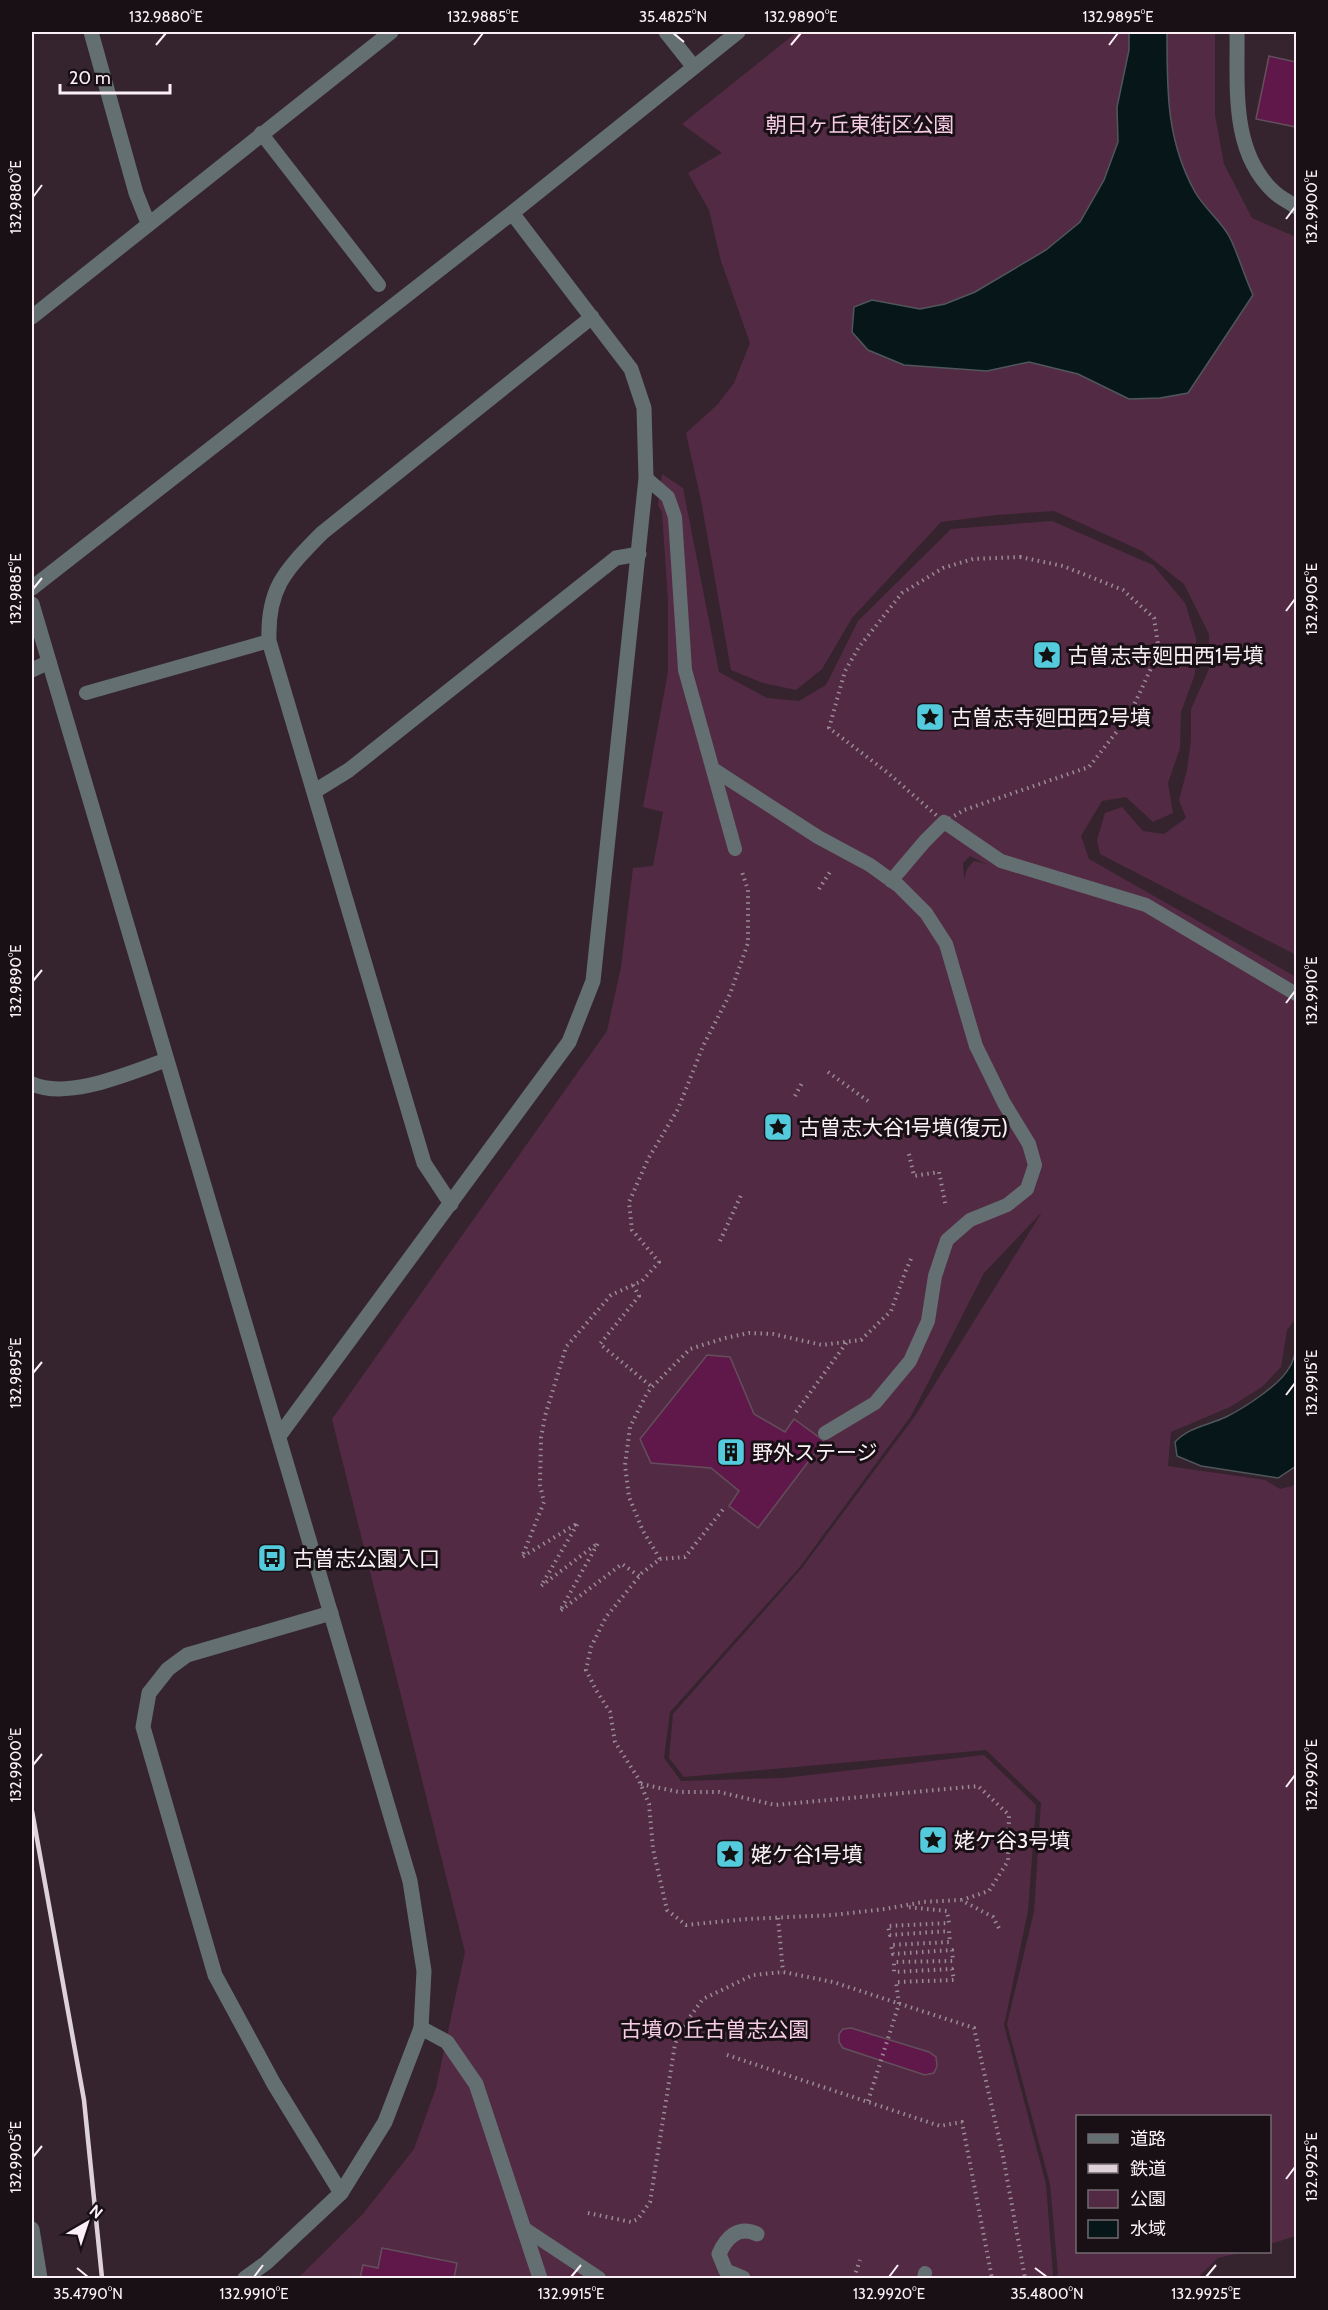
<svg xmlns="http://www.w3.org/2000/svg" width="1328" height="2310" font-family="Cabin,'Noto Sans JP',sans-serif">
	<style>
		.green { fill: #532a44; fill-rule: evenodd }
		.water { fill: #061619; stroke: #50575c; stroke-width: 1.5 }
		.building { fill: #5f1849; stroke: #634f5b; stroke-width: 1.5 }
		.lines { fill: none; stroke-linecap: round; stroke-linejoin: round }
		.path { stroke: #9a8c94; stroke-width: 4; stroke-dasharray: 1.5 4.5; stroke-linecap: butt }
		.service { stroke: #646f71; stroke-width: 14 }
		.pedestrian { stroke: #646f71; stroke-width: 15 }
		.minor { stroke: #646f71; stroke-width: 15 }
		.tertiary { stroke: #646f71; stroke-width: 15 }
		.rail { stroke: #ded1d8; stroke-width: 4.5 }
		.ticks { fill: none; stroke: #fcf0f7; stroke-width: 2 }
		.labels { text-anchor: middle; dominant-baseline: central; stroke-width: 6; stroke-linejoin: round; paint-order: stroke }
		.park-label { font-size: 21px; fill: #f6cbe4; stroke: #181015 }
		.poi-label { font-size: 21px; fill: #fcf0f7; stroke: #181015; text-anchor: start }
		.neatline { fill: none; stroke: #fcf0f7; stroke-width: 2 }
		.ticks-label { font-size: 15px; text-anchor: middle; fill: #fcf0f7 }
	</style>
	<rect width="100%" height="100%" fill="#35242e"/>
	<path class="green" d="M797,32H1215V115L1224,164L1252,218L1296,237V955L1100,854L1097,840L1105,813L1122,807L1143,831L1164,834L1186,818L1179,800L1187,770L1191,740V709L1209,669V634L1184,584L1142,551L1054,511L996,515L941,522L852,618L822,669L796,690L763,683L731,670L701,500L686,433L717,405L734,383L750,343L721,261L709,210L688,173L722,153L682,124Z
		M662,474L683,488L719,672L767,698L799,701L826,685L858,621L951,529L1052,521L1153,565L1185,603L1196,638L1195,674L1181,712L1180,748L1168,783L1173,813L1153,822L1126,797L1102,801L1081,836L1089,859L1296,977V1318L1287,1330L1281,1367L1262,1387L1230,1407L1171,1432L1168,1466L1265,1480L1280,1489L1295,1485L1296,1486V2236L1270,2244V2116H1078V2252H1243L1218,2258L1197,2278H1055L1058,2274L1050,2184L1007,2024L1034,1912L1041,1803L986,1750L684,1777L669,1758L673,1714L802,1568L915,1416L1042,1212L984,1273L911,1416L799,1568L670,1712L664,1758L681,1781L783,1778L984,1755L1036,1805L1028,1911L1004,2025L1046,2184L1053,2275L1050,2278H298L363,2214L414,2149L436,2088L465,1952L332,1419L607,1031L621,967L633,868L653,866L663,812L643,807L668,672V601L662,512L658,505ZM970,856L986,864L974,861L967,869L964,879L963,863Z"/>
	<path class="water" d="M1129,32H1167C1167,89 1166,140 1195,192C1204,208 1220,220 1229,236C1238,253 1244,276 1253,295L1188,393L1160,398L1129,399L1078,374L1029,362L987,371L904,365L868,350L852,332L854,307L872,300L920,309L945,304L975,292L1046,250L1080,222L1104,180L1118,142L1117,107L1129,50Z
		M1296,1350V1466L1278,1478L1201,1466L1177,1456L1175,1442C1189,1427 1209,1425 1226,1417C1244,1408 1280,1385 1289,1368C1293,1363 1294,1356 1296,1350Z"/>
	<path class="building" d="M1269,56L1296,62V127L1256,119Z
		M707,1355L730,1357L754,1414L785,1432L794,1419L824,1441L758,1528L729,1506L739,1491L711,1468L651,1463L640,1439Z
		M851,2028L929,2052L936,2057L937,2066L934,2073L925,2075L843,2048L839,2042V2034L843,2029Z
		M382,2248L457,2263L454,2278H360L363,2265L378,2268Z"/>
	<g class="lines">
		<path class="path" d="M1020,557L1063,566L1123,590L1154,618L1159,651L1129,716L1089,767L964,810L944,822L888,773L829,728L845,671L859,647L902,593L943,568L973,559Z
			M819,889L830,872
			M828,1072L868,1101
			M795,1096L802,1083
			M909,1154L914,1176L939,1172L946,1207
			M720,1241L742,1193
			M911,1259L906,1270L891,1311L861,1340L822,1345L773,1334L749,1333L725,1338L690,1349L652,1387L646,1395L630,1427L625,1465L629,1497L643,1531L660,1559L642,1573L606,1617L591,1647L586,1670L596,1690L610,1712L615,1742L638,1778L649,1804L653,1849L667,1910L686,1925L747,1919L833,1915L885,1909L923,1902L961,1900L993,1917L1000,1930
			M633,1285L639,1296L600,1344L652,1387
			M796,1412L847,1342
			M660,1559L685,1557L725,1507
			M639,1576L622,1564L560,1611L598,1543L541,1586L578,1523L522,1557L544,1502L540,1485L541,1438L545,1416L566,1347L611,1295L642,1281L659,1262L632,1230L629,1202L648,1159L678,1109L703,1046L730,994L748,943V890L742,872
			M641,1784L679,1792H719L775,1805L978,1786L1009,1815L1008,1861L989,1891L962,1900
			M778,1918L783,1972
			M727,2055L940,2126L962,2122L992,2278
			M868,2101L899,2004L896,1982L954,1980L952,1969L894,1972V1962L953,1961L952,1950L893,1954L891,1945L950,1942L949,1931L890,1935L888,1926L949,1923L947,1911L907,1907
			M588,2213L631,2222L638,2219L650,2202L675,2044L683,2026L703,1999L753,1975L783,1972L833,1982L974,2028L1003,2156L1025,2278
			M854,2278L860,2260"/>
		<path class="service" d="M261,133L379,285
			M646,478L668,497L675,517L685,670L735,849
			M86,693L269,641
			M713,769L818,837L870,865L899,886L926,913L946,944L976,1046L1004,1103L1029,1144L1035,1165L1027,1189L1007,1205L970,1220L947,1240L935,1276L928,1321L910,1361L875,1403L825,1433
			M891,881L925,841L944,822L1001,861L1146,905L1296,994
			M525,2229L599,2278
			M924,2278L925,2273"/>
		<path class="pedestrian" d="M743,2278L726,2271L719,2254C726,2238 738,2225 757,2234"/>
		<path class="minor" d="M91,32L136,193L148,223
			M666,32L693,66
			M1237,32C1238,85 1230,150 1273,191C1279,197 1289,202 1296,207
			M32,317L391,32
			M32,588L512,213L738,32
			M32,670L49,662
			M315,791L349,770L616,558L639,554
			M32,1084C69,1100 129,1073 166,1060
			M451,1204L424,1163L269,641C267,587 286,570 322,533L592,317
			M279,1436L569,1042L593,981L646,478L644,408L631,369L512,213
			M331,1613L187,1655L168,1669L149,1693L143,1727L215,1975L274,2084L341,2193
			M421,2028L447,2042L476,2084L540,2278"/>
		<path class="tertiary" d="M32,604L410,1881L424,1971L421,2028L385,2122L341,2193L266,2263L245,2278
			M32,2229L40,2278"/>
		<path class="rail" d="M32,1811L84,2100L102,2278"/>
	</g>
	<path class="ticks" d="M673,33L684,42M156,45L166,33M474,45L483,33M791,45L801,33M1109,45L1118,33M33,197L42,185M1286,219L1295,207M33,589L42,578M1286,611L1295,599M33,981L42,970M1286,1003L1295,991M33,1373L42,1362M1286,1395L1295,1383M33,1765L42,1754M1286,1787L1295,1775M33,2157L42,2146M1286,2179L1295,2167M77,2268L88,2277M1035,2268L1047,2277M254,2277L263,2265M571,2277L581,2265M889,2277L898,2265M1206,2277L1216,2265"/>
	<defs>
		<g id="sight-square" transform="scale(1.5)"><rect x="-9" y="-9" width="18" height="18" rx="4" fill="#54cadd" stroke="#181015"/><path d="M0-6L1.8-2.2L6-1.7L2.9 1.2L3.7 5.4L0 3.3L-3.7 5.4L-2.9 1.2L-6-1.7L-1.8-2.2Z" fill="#111"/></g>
		<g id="building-square" transform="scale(1.5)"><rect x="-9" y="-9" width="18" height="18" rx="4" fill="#54cadd" stroke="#181015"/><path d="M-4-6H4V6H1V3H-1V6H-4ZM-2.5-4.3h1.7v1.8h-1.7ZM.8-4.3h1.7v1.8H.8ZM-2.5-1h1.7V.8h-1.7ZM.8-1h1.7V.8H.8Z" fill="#111"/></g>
		<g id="bus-square" transform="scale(1.5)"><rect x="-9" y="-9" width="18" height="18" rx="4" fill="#54cadd" stroke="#181015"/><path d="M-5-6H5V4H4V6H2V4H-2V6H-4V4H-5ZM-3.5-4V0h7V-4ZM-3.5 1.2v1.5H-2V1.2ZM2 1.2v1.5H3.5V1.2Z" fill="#111"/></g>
	</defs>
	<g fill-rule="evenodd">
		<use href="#sight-square" x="1047" y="655"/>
		<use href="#sight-square" x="930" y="717"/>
		<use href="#sight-square" x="778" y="1127"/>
		<use href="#building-square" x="731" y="1452"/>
		<use href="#bus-square" x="272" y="1558"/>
		<use href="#sight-square" x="933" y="1840"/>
		<use href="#sight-square" x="730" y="1854"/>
	</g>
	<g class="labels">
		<g class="park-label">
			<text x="860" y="124">朝日ヶ丘東街区公園</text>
			<text x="715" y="2029">古墳の丘古曽志公園</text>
		</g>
		<g class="poi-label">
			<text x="1068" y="655">古曽志寺廻田西1号墳</text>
			<text x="951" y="717">古曽志寺廻田西2号墳</text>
			<text x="799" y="1127">古曽志大谷1号墳(復元)</text>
			<text x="752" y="1452">野外ステージ</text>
			<text x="293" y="1558">古曽志公園入口</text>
			<text x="954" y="1840">姥ケ谷3号墳</text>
			<text x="751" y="1854">姥ケ谷1号墳</text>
		</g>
	</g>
	<rect width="1328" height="2310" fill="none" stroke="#181015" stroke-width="66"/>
	<rect x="1076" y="2115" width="195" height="138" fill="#181015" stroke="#736a6f" stroke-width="1.5"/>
	<rect x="1088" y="2134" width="30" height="9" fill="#646f71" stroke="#736a6f" stroke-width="1.5"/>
	<text x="1130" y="2145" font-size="18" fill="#fcf0f7">道路</text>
	<rect x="1088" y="2164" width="30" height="9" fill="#ded1d8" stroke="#736a6f" stroke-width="1.5"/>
	<text x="1130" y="2175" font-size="18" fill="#fcf0f7">鉄道</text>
	<rect x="1088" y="2190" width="30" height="18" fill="#532a44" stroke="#736a6f" stroke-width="1.5"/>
	<text x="1130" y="2205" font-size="18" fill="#fcf0f7">公園</text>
	<rect x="1088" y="2220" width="30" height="18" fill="#061619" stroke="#736a6f" stroke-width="1.5"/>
	<text x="1130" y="2235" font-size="18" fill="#fcf0f7">水域</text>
	<g transform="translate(87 2223) rotate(39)" stroke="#181015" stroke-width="4.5" paint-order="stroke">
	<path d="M0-4.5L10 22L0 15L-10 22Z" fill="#fcf0f7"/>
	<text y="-9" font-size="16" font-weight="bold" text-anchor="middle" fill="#fcf0f7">N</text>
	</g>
	<path d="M60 84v9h110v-9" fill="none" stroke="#fcf0f7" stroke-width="3"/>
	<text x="69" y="84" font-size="18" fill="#fcf0f7" stroke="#181015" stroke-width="4.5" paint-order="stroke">20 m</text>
	<rect x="33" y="33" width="1262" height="2244" class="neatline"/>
	<g class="ticks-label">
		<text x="166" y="22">132.9880°E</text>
		<text x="483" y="22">132.9885°E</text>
		<text x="673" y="22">35.4825°N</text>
		<text x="801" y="22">132.9890°E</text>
		<text x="1118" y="22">132.9895°E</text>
		<text transform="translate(16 197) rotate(-90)" y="5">132.9880°E</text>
		<text transform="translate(1312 207) rotate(-90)" y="5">132.9900°E</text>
		<text transform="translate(16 589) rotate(-90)" y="5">132.9885°E</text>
		<text transform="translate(1312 599) rotate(-90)" y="5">132.9905°E</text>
		<text transform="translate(16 981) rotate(-90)" y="5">132.9890°E</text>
		<text transform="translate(1312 991) rotate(-90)" y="5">132.9910°E</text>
		<text transform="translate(16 1373) rotate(-90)" y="5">132.9895°E</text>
		<text transform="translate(1312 1383) rotate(-90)" y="5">132.9915°E</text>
		<text transform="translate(16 1765) rotate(-90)" y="5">132.9900°E</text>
		<text transform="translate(1312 1775) rotate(-90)" y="5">132.9920°E</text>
		<text transform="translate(16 2157) rotate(-90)" y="5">132.9905°E</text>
		<text transform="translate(1312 2167) rotate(-90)" y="5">132.9925°E</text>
		<text x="88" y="2299">35.4790°N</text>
		<text x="254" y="2299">132.9910°E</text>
		<text x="571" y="2299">132.9915°E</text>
		<text x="889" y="2299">132.9920°E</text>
		<text x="1047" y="2299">35.4800°N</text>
		<text x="1206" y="2299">132.9925°E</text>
	</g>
</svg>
